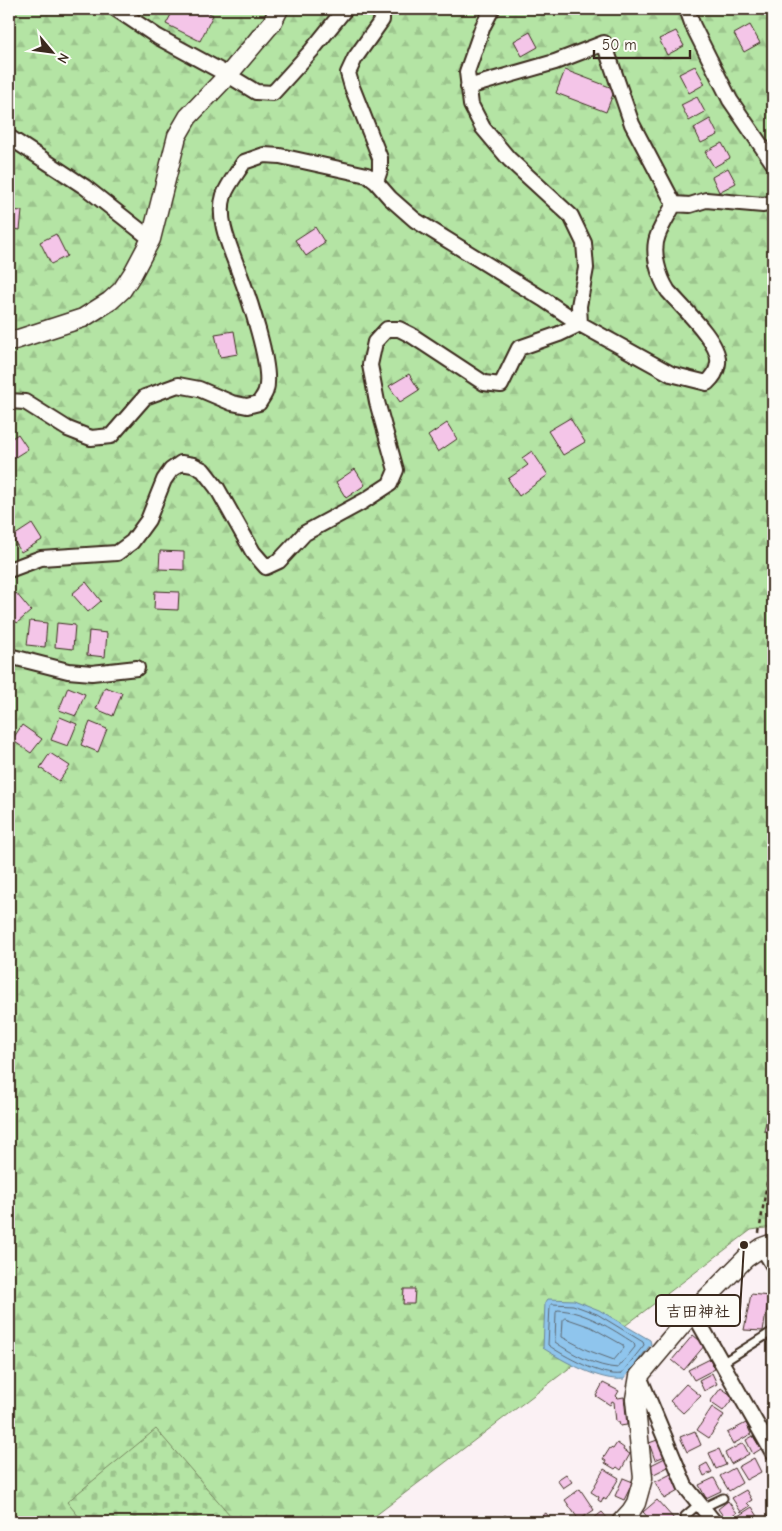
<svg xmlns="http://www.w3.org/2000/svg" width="782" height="1531" font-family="'Comic Neue','Klee One',sans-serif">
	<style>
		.forest { fill: url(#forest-firs); stroke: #788761 }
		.cemetery { fill: url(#cemetery-stones); stroke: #788761 }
		.water { fill: #8fc5ed; stroke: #6d879a }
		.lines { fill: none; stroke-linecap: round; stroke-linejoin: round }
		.shore { stroke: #5d6871; stroke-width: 1 }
		.building { fill: #f4c5e8; stroke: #3b2a1e }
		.service-casing { stroke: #3b2a1e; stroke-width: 11 }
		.minor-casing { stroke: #3b2a1e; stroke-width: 18 }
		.tertiary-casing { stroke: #3b2a1e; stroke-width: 21 }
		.path { stroke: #3b2a1e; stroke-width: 2.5; stroke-dasharray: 4 4; stroke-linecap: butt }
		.service { stroke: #fdfcf7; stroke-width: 7 }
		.minor { stroke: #fdfcf7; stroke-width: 14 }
		.tertiary { stroke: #fdfcf7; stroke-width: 18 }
		.leader { fill: none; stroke: #3b2a1e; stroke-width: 2 }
		.callout-dot { fill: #3b2a1e; stroke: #fdfcf7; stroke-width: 2 }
		.callout { fill: #fdfcf7; stroke: #3b2a1e; stroke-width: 2 }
		.callout-label { font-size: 16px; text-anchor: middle; font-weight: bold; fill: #3b2a1e }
	</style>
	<defs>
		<pattern id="forest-firs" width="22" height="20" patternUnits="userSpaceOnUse" patternTransform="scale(1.25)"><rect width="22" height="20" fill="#b4e4a4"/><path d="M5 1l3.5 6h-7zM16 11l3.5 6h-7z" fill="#9cc48d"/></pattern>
		<pattern id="cemetery-stones" width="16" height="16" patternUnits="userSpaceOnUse" patternTransform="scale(1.25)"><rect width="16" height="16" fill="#b4e4a4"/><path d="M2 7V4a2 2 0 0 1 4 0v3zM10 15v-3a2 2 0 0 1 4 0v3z" fill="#9cc48d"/></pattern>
	</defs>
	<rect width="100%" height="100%" fill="#fbf1f4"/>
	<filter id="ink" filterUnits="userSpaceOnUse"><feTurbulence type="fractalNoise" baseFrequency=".02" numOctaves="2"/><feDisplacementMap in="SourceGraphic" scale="10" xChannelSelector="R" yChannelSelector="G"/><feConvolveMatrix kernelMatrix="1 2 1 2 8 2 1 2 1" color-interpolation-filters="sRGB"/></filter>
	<g filter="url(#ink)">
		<path class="forest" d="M9,9H773V1227L751,1230L367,1522H9Z"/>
		<path class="cemetery" d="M156,1429L236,1522H83L67,1502Z"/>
		<path class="water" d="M548,1299L574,1300L599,1310L650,1340L651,1344L624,1379C601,1382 563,1361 543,1348L545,1303Z"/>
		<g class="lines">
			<path class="shore" d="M552,1304L573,1305L597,1314L643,1342L644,1345L621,1374C602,1377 564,1356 548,1345L550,1306Z
				M558,1310C585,1311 612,1329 634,1343L635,1347L618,1368C597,1367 572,1354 555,1342L556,1313Z
				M565,1318L591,1327L623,1345L624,1348L614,1360L587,1350L562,1337L563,1320Z"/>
		</g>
		<path class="building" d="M174,9H200L213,15L200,41L166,24Z
			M750,25L760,43L744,52L734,34Z
			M676,31L684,46L667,55L659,39Z
			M530,32L538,47L522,56L514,41Z
			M695,66L705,84L689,93L679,74Z
			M565,70L615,89L606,112L556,93Z
			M697,97L705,112L689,121L681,105Z
			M710,119L718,135L701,143L694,128Z
			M722,143L730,158L714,167L705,152Z
			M728,168L736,183L719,192L712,177Z
			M9,210L22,211L20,230L9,228Z
			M315,227L325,243L306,256L295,240Z
			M56,234L67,256L51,264L40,242Z
			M234,331L238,354L220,357L215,334Z
			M409,374L419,390L400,402L389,386Z
			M570,418L585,442L563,455L548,431Z
			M447,423L457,439L438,452L428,436Z
			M18,434L28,449L9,461V440Z
			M532,451L548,475L519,496L508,479L528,465L522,458Z
			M355,469L365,485L346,498L336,482Z
			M32,524L42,540L21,552L12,537Z
			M160,551L184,552V570L159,569Z
			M86,582L101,601L88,612L72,594Z
			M155,591L179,592L178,610L154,609Z
			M16,593L31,611L17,623L9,613V599Z
			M30,621L47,623L45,647L27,645Z
			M57,623L75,625L73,649L55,647Z
			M9,624L14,625L12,649H9Z
			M89,631L107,633L105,657L87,655Z
			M68,687L85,694L76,716L59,710Z
			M105,687L122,693L113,716L96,709Z
			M60,717L77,724L68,746L51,740Z
			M90,722L107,729L98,752L81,745Z
			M22,725L42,739L31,753L12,740Z
			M50,753L70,766L59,781L40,768Z
			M773,1107V1135H769L770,1132L764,1131L767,1117H769L770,1109L773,1110Z
			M404,1289H415L414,1304H403Z
			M751,1294L769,1296L763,1331L744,1330Z
			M693,1335L705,1345L684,1370L672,1360Z
			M710,1359L715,1369L694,1380L688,1370Z
			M712,1373L717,1384L704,1391L699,1380Z
			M603,1383L619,1391L616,1396L618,1398L624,1397L627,1425L620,1426L619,1422H616L614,1402L612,1401L610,1405L596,1396Z
			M686,1384L701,1396L683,1413L670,1401Z
			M721,1388L734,1397L723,1411L710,1402Z
			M712,1407L724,1415L709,1438L697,1430Z
			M746,1423L751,1434L733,1444L727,1433Z
			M695,1431L701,1445L687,1452L680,1437Z
			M753,1436L761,1449L753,1454L746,1440Z
			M660,1439L665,1456L655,1460L649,1443Z
			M617,1443L624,1448L623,1450L630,1454L621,1470L617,1467L615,1469L605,1463L606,1461L603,1459L610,1448L613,1449Z
			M743,1443L749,1454L731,1464L725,1453Z
			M719,1449L726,1465L716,1469L709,1453Z
			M665,1458L670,1466L654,1474L649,1466Z
			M754,1458L761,1472L746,1480L738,1467Z
			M707,1463L712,1472L704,1476L700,1467Z
			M734,1468L742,1483L729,1491L720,1476Z
			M604,1469L619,1478L606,1500L603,1498L601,1502L598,1500L599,1497L591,1492Z
			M566,1474L572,1482L563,1488L557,1480Z
			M671,1474L680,1490L664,1499L655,1482Z
			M623,1478L633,1482L624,1500L615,1496Z
			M714,1478L721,1491L706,1498L699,1485Z
			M580,1489L594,1510L579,1520L565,1500Z
			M746,1490L752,1500L747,1503L750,1506L741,1512L732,1498Z
			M657,1500L674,1519L670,1522H652L643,1512Z
			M728,1501L737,1513L726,1520L718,1509Z
			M752,1507L759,1518L752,1522H738L735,1518Z
			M602,1512L609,1520L607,1522H589Z
			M546,1513L552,1521L533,1522Z
			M505,1515L512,1522H503L500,1520Z"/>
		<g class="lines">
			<g class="service-casing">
				<path id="service" d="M722,1363L773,1331
					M702,1508L723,1498
					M629,1514L639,1522
					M686,1522L685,1516L699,1504
					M771,1522L773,1518"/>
			</g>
			<g class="minor-casing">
				<path id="minor" d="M116,9L158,37L228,75L256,92L273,93L312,50L345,9
					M492,9L483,26L467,72L471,105L483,128L509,159L571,216L584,243L586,268L579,306L580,324
					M687,9L693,26L730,100L773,163
					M468,87L555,62L604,43L632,124L674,204
					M9,137L85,187L151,239
					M376,182L380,170V158L352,87L348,73L355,58L382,20V9
					M674,204L690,205L706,200L763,205L773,203
					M9,401L25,402L68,429L91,438L111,436L145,397L178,385L199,389L232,403L247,406L259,403C261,399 265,395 266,390C273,368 248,295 239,272C231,249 216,220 224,195C228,184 238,172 244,162L264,155L280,156L367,175L376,182L390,198L415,220L543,299L580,324L671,374L707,383C713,377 717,372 718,363C721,343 682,307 668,291C659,277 651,252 658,235C662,225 669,214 674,204
					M9,570L41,558L117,553L132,542L148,520L164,480L171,470L181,463L193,465L203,470L217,488L253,552L266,567L279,561L305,533L364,501L390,484L396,470L377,402L370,365L375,342L387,329H399L411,335L484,383L501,385L519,348L559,334L580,324
					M9,656L68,671L92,673L137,668
					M762,1247L773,1265
					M693,1312L773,1453
					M639,1376L685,1486L714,1522"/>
			</g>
			<g class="tertiary-casing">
				<path id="tertiary" d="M9,342L83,318L110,301L122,290L133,273L151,239L177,136L188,117L228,75L272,23L279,9
					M621,1522L631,1511L636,1503L643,1478L635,1399L639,1376L693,1312L746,1258L762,1247L773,1243"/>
			</g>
			<path class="path" d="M759,1233L773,1144"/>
			<use href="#service" class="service"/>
			<use href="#minor" class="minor"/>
			<use href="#tertiary" class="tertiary"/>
		</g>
	</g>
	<path class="leader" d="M744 1245L740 1311"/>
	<circle class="callout-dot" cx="744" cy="1245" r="5"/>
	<rect class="callout" x="656" y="1295" width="84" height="31" rx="5"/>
	<g class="callout-label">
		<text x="698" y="1317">吉田神社</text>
	</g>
	<rect width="782" height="1531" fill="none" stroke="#fdfcf7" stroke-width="30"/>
	<rect x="15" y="15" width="752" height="1501" fill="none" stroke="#3b2a1e" stroke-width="2" filter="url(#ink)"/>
	<g transform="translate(52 52) rotate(119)" stroke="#fdfcf7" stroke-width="4" paint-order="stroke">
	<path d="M0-4L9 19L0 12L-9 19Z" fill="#3b2a1e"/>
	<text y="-8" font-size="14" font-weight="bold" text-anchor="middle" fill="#3b2a1e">N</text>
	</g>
	<path d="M594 50v8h96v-8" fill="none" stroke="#3b2a1e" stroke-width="2.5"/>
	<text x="602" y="50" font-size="15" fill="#3b2a1e" stroke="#fdfcf7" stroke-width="4" paint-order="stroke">50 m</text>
</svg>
